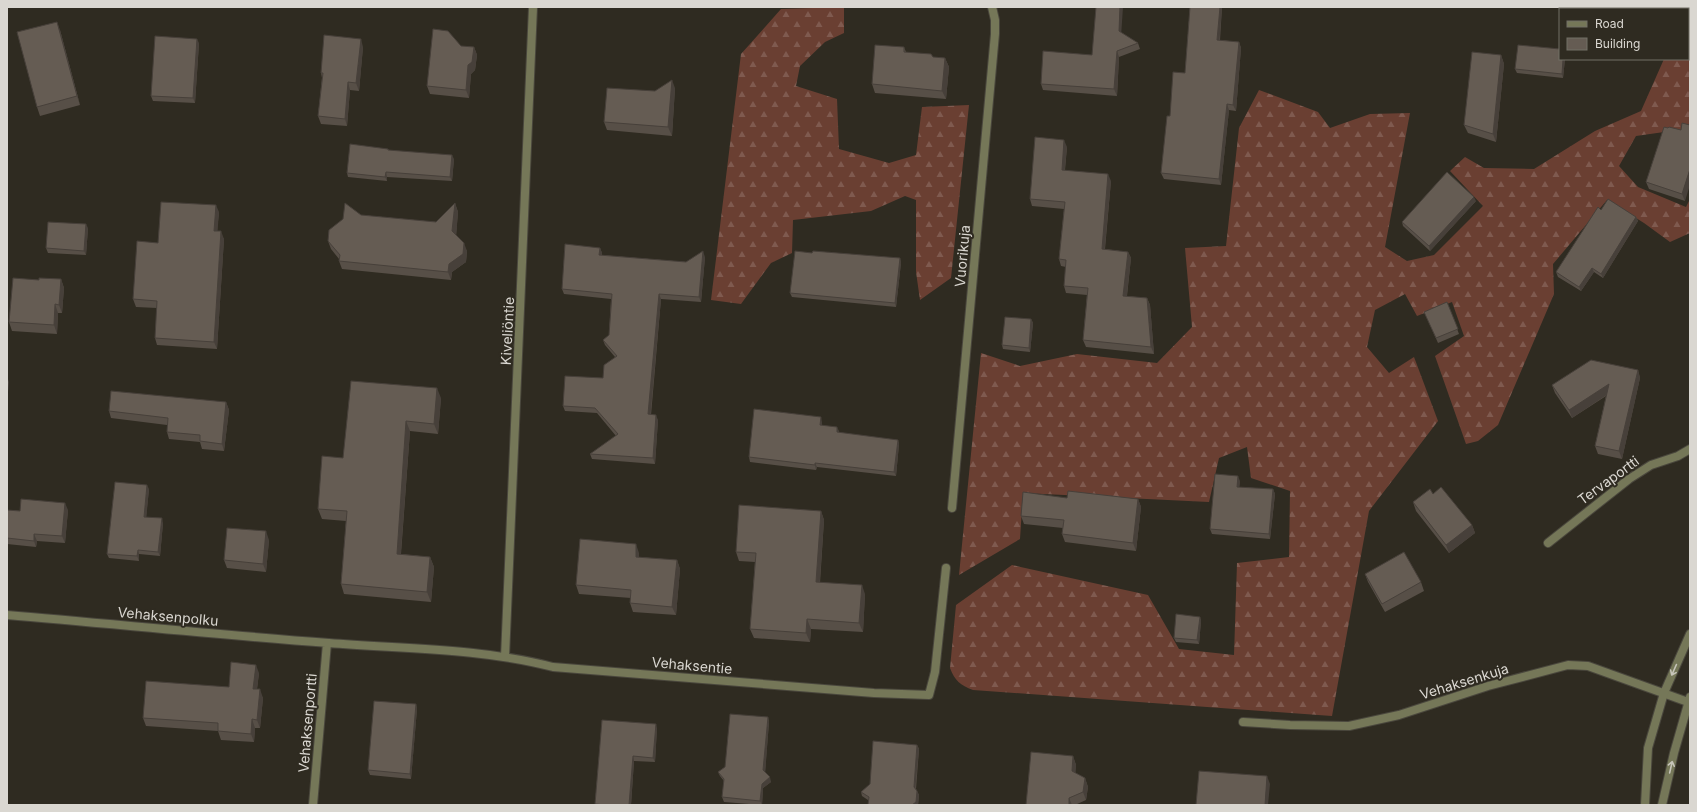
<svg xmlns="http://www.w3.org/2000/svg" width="1697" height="812" font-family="Inter,sans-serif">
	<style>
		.forest { fill: url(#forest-firs) }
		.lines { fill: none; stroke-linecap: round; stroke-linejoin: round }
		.minor-casing { stroke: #4a473d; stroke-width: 10 }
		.tertiary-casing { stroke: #4a473d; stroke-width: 10 }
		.minor { stroke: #757758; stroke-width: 8 }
		.tertiary { stroke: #757758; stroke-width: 8 }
		.wall { fill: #574f47 }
		.shaded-wall { fill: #47403a }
		.building { fill: #655c53; stroke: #47403a }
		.oneway { stroke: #c6c4b9 }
		.labels { text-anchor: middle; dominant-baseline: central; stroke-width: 4; stroke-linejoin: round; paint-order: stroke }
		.street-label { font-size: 14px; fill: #dad7d1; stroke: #2f2b21 }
	</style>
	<defs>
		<pattern id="forest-firs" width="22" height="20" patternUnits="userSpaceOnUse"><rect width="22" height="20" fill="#6a3f32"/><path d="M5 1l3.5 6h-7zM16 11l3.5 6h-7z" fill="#7f5a4f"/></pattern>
	</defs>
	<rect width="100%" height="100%" fill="#2f2b21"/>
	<path class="forest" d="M844,7V33L825,42L800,66L796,86L837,99L839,149L889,163L916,155L922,107L969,105L951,278L920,300L916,272V200L905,196L871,211L793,220L792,253L771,263L741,304L711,300L741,54L781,9Z
		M1688,7H1690V134L1678,130L1636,136L1619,166L1638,187L1686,207L1690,199V233L1670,242L1644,223L1607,200L1553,264L1554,294L1498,425L1478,441L1466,444L1435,356L1464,336L1452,302L1417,316L1405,294L1375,310L1367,347L1389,373L1414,357L1438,421L1369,511L1332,716L973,690C960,685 955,681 950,668L956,605L1012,565L1148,595L1179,649L1234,655L1237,563L1289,557L1290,491L1251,478L1247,447L1219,458L1209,502L1023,493L1020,539L959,575L981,353L1020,366L1077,354L1157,363L1192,327L1185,248L1226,246L1239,128L1259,90L1318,112L1330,128L1370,114L1410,113L1385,247L1407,261L1434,255L1483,206L1450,171L1465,157L1484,168L1534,169L1595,131L1641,111L1664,59H1688Z"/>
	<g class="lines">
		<g class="minor-casing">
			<path id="minor" d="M952,508L995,34V20L992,7
				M1548,543L1629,479L1651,465L1678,456L1690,449
				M7,615C114,624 221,635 329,643C403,649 480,648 553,667L874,693L929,695L935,672L946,568
				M505,657L533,7
				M1243,722L1290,725L1349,726L1399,715L1488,686L1568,665L1588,666L1688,702
				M313,805L327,643"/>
		</g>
		<g class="tertiary-casing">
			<path id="tertiary" d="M1645,805L1648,748L1664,693L1690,634
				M1662,805L1674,753L1690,697"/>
		</g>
		<use href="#minor" class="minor"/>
		<use href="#tertiary" class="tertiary"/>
	</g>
	<path class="wall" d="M1190,7H1222L1220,40L1239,42L1241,48L1236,111L1229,110L1221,185L1164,179L1161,173L1170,116L1185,73Z
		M60,30L80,105L40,116L37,107Z
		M1121,33L1138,43L1140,49L1119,57L1117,96L1043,90L1041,84L1092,55Z
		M199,43L195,103L153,101L151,96Z
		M461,46L474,47L477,55L475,70L471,74L469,98L430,94L427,86Z
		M363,47L359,91L350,90L347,126L321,124L318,116L322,78L321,73Z
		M904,47L906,52L933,57L945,58L949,67L946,99L875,93L872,84Z
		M1501,55L1504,64L1496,142L1468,133L1464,125Z
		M1560,59H1565L1563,78L1517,73L1515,69Z
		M675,88L672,136L607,130L604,122L655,91Z
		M1668,128L1681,130L1685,201L1649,189L1646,182Z
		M1067,147L1065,170L1111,181L1105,249L1128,252L1131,258L1127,296L1147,298L1150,305L1154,354L1086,347L1083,340L1087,295L1066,293L1064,286L1066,267L1061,266L1059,259L1064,209L1032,206L1030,199Z
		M388,149L389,150L454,159L452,181L387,177V181L348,177L347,173Z
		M1476,201L1430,251L1403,226L1402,222Z
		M455,203L458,212L456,235L467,251L466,262L452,272L451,280L342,269L339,261V259L331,249L328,241L361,215L436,222Z
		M1601,210L1636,217L1638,221L1603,278L1594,272L1581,291L1558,277L1556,272Z
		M219,212L217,231L224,239L217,349L157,345L155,338L157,308L136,307L133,299L158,243Z
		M88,228L86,255L48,253L46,248Z
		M600,248L602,253V255L686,262L705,257L701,302L661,299L651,415L658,420L655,464L592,459L590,454L616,436L597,413L565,411L563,406L603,378L615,357L605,345L603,340L609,335L611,299L564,294L562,289Z
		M900,258L901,263L896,307L792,297L790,293Z
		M61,279L64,288L62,313H58L57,334L12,331L9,322L39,280Z
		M1447,302L1459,334L1438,343L1426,316Z
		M1031,319L1033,323L1030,352L1003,349L1002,345Z
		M1638,370L1640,378L1622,459L1598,454L1595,446L1606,396L1572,418L1555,393L1552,385Z
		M441,398L438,434L410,431L401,554L430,557L434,567L431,602L344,594L341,584L346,521L322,519L318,509L343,458Z
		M226,402L229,410L224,451L202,449L200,442L169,439L167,432V425L111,418L109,411Z
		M822,422V425L839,431V433L898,440L899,444L896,476L817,467L816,470L750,462L749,457Z
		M1240,481L1239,487L1273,489L1275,494L1270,539L1212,534L1210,529Z
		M149,489L146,517L163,523L160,556L139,554V561L109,558L107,554Z
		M1433,494L1472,525L1475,533L1449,553L1416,511L1413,502Z
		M1067,498L1138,499L1141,507L1136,551L1065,542L1062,534L1063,528L1024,524L1021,516Z
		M7,510L20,511L68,510L65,543L37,541L36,547L7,544Z
		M821,511L824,520L820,583L865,594L863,632L811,629L810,642L754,638L750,629L755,562L739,561L736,552Z
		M269,540L266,572L227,568L224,560Z
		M639,553V557L677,560L680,569L676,615L633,612L630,603L631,598L579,594L576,585Z
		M1365,574L1421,582L1424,591L1385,612L1368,582Z
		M1200,617L1201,621L1199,644L1176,642L1174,638Z
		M259,673L257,689L263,698L260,728H255L254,742L221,740L218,731L146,726L143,718L229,687Z
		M416,704L417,709L411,779L370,775L368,770Z
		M768,717L769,722L765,772L771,782L763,788L762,805L724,802L722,797L724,781L720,776L718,772L725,767Z
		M602,720L657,728L655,762L634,761L631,805H596L595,804Z
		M917,745L919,749L916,789L919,795L918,805H868V800L862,796L861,792Z
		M1073,756L1076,765L1075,773L1085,778L1088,787L1086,800L1075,805H1026Z"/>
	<path class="shaded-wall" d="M1120,7H1123L1121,37L1119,31Z
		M1220,7H1222L1219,46L1217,40Z
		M57,22L60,30L80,105L77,96Z
		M197,39L199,43L195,103L193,98Z
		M361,39L363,47L359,91L356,83Z
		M1239,42L1241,48L1236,111L1233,105Z
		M474,47L477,55L475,70L471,74L469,98L466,90L468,65Z
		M1117,51L1119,57L1117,96L1114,89Z
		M1501,55L1504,64L1496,142L1493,134Z
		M945,58L949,67L946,99L942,91Z
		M1563,59H1565L1563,78L1562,74Z
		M672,80L675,88L672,136L668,127Z
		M348,82L350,90L347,126L345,119Z
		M1227,104L1229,110L1221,185L1219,179Z
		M1064,140L1067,147L1064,177L1062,170Z
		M452,155L454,159L452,181L450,177Z
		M1690,169V185L1685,201L1682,194Z
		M386,172L387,177V181L385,177Z
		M1108,174L1111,181L1104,256L1102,249Z
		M1474,197L1476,201L1430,251L1429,246Z
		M455,203L458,212L456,239L452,231Z
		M216,205L219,212L217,238L214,231Z
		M1636,217L1638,221L1603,278L1601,274Z
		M86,224L88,228L86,255L84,251Z
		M221,231L224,239L217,349L214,342Z
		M464,243L467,251L466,262L452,272L451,280L448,272L449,264Z
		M600,248L602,253L601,260L599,255Z
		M703,251L705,257L701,302L699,297Z
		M1128,252L1131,258L1126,303L1123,296Z
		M900,258L901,263L896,307L895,303Z
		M1592,268L1594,272L1581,291L1579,287Z
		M61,279L64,288L62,313L59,305Z
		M659,294L661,299L650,420L648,414Z
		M1147,298L1150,305L1154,354L1151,347Z
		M55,304L58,313L57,334L54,325Z
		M1031,319L1033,323L1030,352L1029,348Z
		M1638,370L1640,378L1622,459L1619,451Z
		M7,376L9,382L7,403Z
		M1609,384L1611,392L1572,418L1569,410Z
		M437,388L441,398L438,434L434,424Z
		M226,402L229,410L224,451L222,444Z
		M656,415L658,420L655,464L653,458Z
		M821,417L822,422V429L820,425Z
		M406,421L410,431L400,564L397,554Z
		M837,427L839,431L838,437L837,432Z
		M898,440L899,444L896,476L894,472Z
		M815,463L817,467L816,470L815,465Z
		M1238,476L1240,481L1239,491L1237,487Z
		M147,485L149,489L146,521L144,517Z
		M1273,489L1275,494L1270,539L1269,534Z
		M1138,499L1141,507L1136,551L1133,543Z
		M65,503L68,510L65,543L62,536Z
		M821,511L824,520L819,592L816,582Z
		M162,518L163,523L160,556L158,552Z
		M1472,525L1475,533L1449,553L1446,545Z
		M266,531L269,540L266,572L263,564Z
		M34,534L37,541L36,547L34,541Z
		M636,544L639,553V566L636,557Z
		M138,550L139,554V561L137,556Z
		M430,557L434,567L431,602L427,592Z
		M677,560L680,569L676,615L672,607Z
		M862,585L865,594L863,632L859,623Z
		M1200,617L1201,621L1199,644L1197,640Z
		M807,619L811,629L810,642L806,633Z
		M256,665L259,673L256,697L253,689Z
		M260,689L263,698L260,728L257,720Z
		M416,704L417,709L411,779L410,774Z
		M768,717L769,722L765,775L763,770Z
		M252,719L255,728L254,742L251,734Z
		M656,724L657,728L655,762L653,758Z
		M917,745L919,749L915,792L914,787Z
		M633,756L634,761L631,805H629Z
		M1073,756L1076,765L1075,780L1072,771Z
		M1267,776L1270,784L1268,805H1265Z
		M770,777L771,782L763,788L762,805L760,801L762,784Z
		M1085,778L1088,787L1086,800L1083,792Z
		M917,791L919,795L918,805H912Z
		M1069,798L1072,805H1069Z"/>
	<path class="building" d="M1096,7H1120L1119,31L1138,43L1117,51L1114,89L1041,84L1043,51L1092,55Z
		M1190,7H1220L1217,40L1239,42L1233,105L1227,104L1219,179L1161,173L1167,116H1170L1173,72L1185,73Z
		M57,22L77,96L37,107L17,32Z
		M433,29L448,31L461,46L474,47L472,62L468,65L466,90L427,86Z
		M324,35L361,39L356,83L348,82L345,119L318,116L323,73H321Z
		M155,36L197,39L193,98L151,96Z
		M875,45L904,47V52L931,54L933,57L945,58L942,91L872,84Z
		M1518,45L1560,49V59H1563L1562,74L1515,69Z
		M1472,52L1501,55L1493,134L1464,125Z
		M672,80L668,127L604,122L607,88L655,91Z
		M1682,123L1690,125V169L1682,194L1646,182L1664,127L1668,128L1669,127L1681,130Z
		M1035,137L1064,140L1062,170L1108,174L1102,249L1128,252L1123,296L1147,298L1151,347L1083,340L1088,288L1064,286L1066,260L1059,259L1065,202L1030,199Z
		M350,144L388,149V150L452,155L450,177L386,172L385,177L347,173Z
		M1447,172L1474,197L1429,246L1402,222Z
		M1608,199L1636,217L1601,274L1592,268L1579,287L1556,272L1598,207L1601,210Z
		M161,202L216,205L214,231H221L214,342L155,338L157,301L133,299L137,241L158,243Z
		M345,203L361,215L436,222L455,203L452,231L464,243L463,254L449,264L448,272L339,261L340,255L328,241L329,230L343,219Z
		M48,222L86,224L84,251L46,248Z
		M565,244L600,248L599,255L686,262L703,251L699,297L659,294L648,414L656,415L653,458L590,454L618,434L595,408L563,406L565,376L603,378L604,365L617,356L603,340L609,335L612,294L562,289Z
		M795,251L812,253L813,251L900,258L895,303L790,293Z
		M13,278L39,280V278L61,279L59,305L55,304L54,325L9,322Z
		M1447,302L1458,329L1436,338L1424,312Z
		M1005,317L1031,319L1029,348L1002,345Z
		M1591,360L1638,370L1619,451L1595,446L1609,384L1569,410L1552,385Z
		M351,381L437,388L434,424L406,421L397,554L430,557L427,592L341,584L347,511L318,509L322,456L343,458Z
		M111,391L226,402L222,444L200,441V435L167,432L168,418L109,411Z
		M754,409L821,417L820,425L837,427V432L898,440L894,472L815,463V465L749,457Z
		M1215,474L1238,476L1237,487L1273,489L1269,534L1210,529Z
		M115,482L147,485L144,517L162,518L158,552L138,550L137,556L107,554Z
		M1441,487L1472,525L1446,545L1413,502L1430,489L1433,494Z
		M1068,491L1138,499L1133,543L1062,534L1064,520L1021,516L1023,492L1067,498Z
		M21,499L65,503L62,536L34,534V541L7,538V510L20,511Z
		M739,505L821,511L816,582L862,585L859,623L807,619L806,633L750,629L756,553L736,552Z
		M227,528L266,531L263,564L224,560Z
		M580,539L636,544V557L677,560L672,607L630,603L631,590L576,585Z
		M1404,552L1421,582L1382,604L1365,574Z
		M1176,614L1200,617L1197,640L1174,638Z
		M231,662L256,665L253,689H260L257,720L252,719L251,734L218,731V723L143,718L146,681L229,687Z
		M374,701L416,704L410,774L368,770Z
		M730,714L768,717L763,770L770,777L762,784L760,801L722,797L724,779L718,772L725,767Z
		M602,720L656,724L653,758L633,756L629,805H606L595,804Z
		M873,741L917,745L914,787L917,791L916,802L912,805H868L869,797L861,792L870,784Z
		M1031,752L1073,756L1072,771L1085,778L1083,792L1069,798V805H1026Z
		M1199,771L1267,776L1265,805H1196Z"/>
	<defs><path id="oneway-shaft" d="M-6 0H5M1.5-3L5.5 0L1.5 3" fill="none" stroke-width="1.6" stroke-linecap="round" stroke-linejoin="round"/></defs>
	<g class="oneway">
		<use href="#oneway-shaft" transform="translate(1674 670) rotate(114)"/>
		<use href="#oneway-shaft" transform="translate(1671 767) rotate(-77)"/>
	</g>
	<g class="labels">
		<g class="street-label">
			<text transform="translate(962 256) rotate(-85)">Vuorikuja</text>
			<text transform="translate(507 331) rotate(-87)">Kiveliöntie</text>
			<text transform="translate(1608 480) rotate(-36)">Tervaportti</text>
			<text transform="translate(168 616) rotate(5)">Vehaksenpolku</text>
			<text transform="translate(692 665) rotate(5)">Vehaksentie</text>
			<text transform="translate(1464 681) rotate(-17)">Vehaksenkuja</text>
			<text transform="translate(307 723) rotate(-85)">Vehaksenportti</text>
		</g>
	</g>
	<rect width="1697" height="812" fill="none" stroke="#dad7d1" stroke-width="16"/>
	<rect x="1559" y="8" width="130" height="52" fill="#2f2b21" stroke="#737067"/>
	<rect x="1567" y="21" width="20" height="6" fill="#757758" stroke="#737067"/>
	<text x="1595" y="28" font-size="12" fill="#dad7d1">Road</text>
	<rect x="1567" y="38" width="20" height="12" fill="#655c53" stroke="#737067"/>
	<text x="1595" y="48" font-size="12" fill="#dad7d1">Building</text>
</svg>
